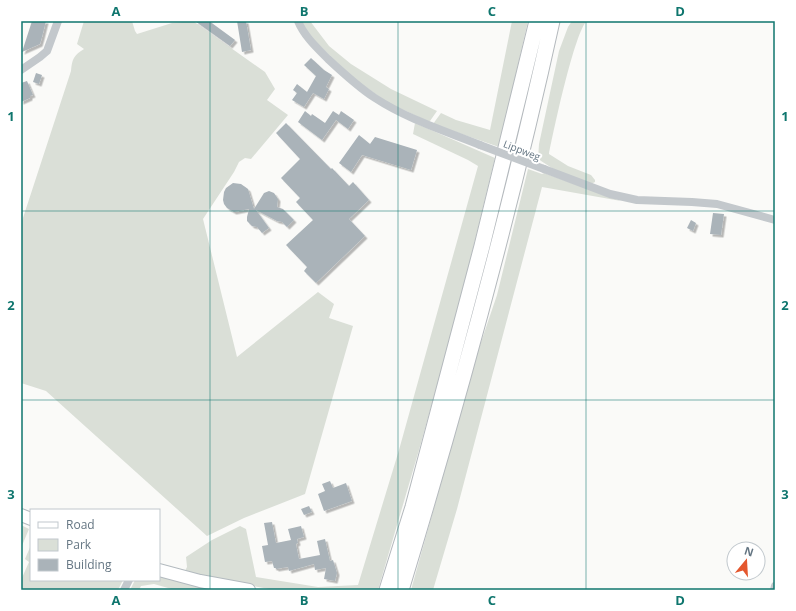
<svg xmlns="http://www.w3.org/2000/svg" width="796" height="611" font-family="'Open Sans',sans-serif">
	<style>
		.green { fill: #dadfd7 }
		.building { fill: #aab3b9; filter: url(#shadow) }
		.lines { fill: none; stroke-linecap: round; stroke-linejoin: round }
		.secondary-casing { stroke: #b3babf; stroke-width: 14 }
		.highway-casing { stroke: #b4b9bd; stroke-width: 17 }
		.street { stroke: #c3c8cc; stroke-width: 8 }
		.secondary { stroke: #fff; stroke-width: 12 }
		.highway { stroke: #fff; stroke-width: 15 }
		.street-bridge { stroke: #c3c8cc; stroke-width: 8 }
		.grid { fill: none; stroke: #0f766e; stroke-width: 1; stroke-opacity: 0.55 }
		.labels { text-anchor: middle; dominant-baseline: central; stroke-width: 4; stroke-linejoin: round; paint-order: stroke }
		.street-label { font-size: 10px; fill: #657683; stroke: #fff }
		.neatline { fill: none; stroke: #0f766e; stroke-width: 1.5 }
		.grid-label { font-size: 13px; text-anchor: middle; font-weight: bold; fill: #0f766e }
	</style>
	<defs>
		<filter id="shadow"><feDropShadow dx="2.5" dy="2.5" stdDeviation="0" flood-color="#0004"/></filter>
	</defs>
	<rect width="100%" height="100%" fill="#fafaf8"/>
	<path class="green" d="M84,21H132L135,31L137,34L172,23L193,21L265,72L275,89L267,100L288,115L251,159L245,158L239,162L234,172L203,219L237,357L318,292L334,304L329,318L353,326L305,494L244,518L207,536L46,391L21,383V224L71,71C72,59 74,55 84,49L77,44Z
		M301,21H310L329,46L351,64L391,89L437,111L430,121H427L387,102L353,78L311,37Z
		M512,21H528L499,147L433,124L441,113L456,120L490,130Z
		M572,21H587C575,30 553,133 549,154L568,166L591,175L595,180V182L591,184L555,170L538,159L539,144L559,51L568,27Z
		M415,123L495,158L458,310L419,450L378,590H275L214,579L185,571L187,567L186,557L212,540L240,526L246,529L256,577L318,587L358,585L399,450L478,166L468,160L413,134Z
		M528,169L542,174L544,173L621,201L542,187L457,509L433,590H411L477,354L497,295Z
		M21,525L29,529L21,548Z
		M31,545V580H123L118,590H21V580L29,562L25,559Z
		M159,575L218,590H175L154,584L141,586L139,590H130L135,580H159Z"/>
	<path class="building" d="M32,21H46L42,37L40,44L22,52Z
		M195,21H209L235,40L230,46Z
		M237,21H246L251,50L242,52Z
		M311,58L324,70L332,75L326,87L329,89L324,99L313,93L304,107L292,100L297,93L293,90L297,84L307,92L316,76L304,65Z
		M36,73L42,75L39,84L33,82Z
		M27,81L33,95L30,96V98L21,102V83Z
		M305,111L311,116L312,114L325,123L333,111L339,115L341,111L354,120L348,129L336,120L322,140L298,122Z
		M286,123L331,169L332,168L349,186L353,182L369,200L349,219L365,236L316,283L304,271L307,267L286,245L313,220L296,202L300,198L281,178L300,159L276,133Z
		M359,135L370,144L375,137L417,150L411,170L362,155L351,172L339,163Z
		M233,183L241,184L248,189L254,209L264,193L269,191L274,193L278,199L277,207L283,209L294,220L287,227L282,222L277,221L256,210L269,228L262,233L257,227L252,226L247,221V217L249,209L234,212L227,208L224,204L223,200L224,192L226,188Z
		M713,213L724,214L721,235L710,234Z
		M691,220L696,223L693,231L687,228Z
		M330,481L333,488L346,483L352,501L324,511L318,494L325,491L322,484Z
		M309,506L312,512L304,515L301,509Z
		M272,522L276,543L291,540L288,529L301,526L304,537L297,539L298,543L296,544L299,559L320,555L317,541L325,539L330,561L333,560L337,573L335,581L324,579L326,568L315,570L314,564L289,571L288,567L276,569V568H274L272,561L265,562L262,546L268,545L264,523Z"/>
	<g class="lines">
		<g class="secondary-casing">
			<path id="secondary" d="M21,515L31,519
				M159,570L200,581L249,590"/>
		</g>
		<g class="highway-casing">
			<path id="highway" d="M387,590L413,507L482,246L537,21
				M401,590C458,402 510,213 552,21"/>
		</g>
		<path class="street" d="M298,21C304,36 317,48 328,59C343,73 358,87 375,98C407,119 445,131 480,145
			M21,70L40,57L47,51L58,21
			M544,169L610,194L637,200L692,202L717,204L775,220
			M124,590L129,580
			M774,590L775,586"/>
		<use href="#secondary" class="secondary"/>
		<use href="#highway" class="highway"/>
		<path class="street-bridge" d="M480,145L544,169"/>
	</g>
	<path class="grid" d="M210,21V590M398,21V590M586,21V590M21,211H775M21,400H775"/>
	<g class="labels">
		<g class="street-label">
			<text transform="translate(522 150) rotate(21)">Lippweg</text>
		</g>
	</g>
	<rect width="796" height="611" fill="none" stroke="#ffffff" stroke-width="44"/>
	<rect x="30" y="509" width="130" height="72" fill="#ffffff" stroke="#c1c8cd"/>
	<rect x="38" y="522" width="20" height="6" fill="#ffffff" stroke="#c1c8cd"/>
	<text x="66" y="529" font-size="12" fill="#657683">Road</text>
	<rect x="38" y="539" width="20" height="12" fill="#dadfd7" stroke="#c1c8cd"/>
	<text x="66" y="549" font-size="12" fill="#657683">Park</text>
	<rect x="38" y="559" width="20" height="12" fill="#aab3b9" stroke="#c1c8cd"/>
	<text x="66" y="569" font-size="12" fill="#657683">Building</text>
	<g transform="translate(746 561) rotate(18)"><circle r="19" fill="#ffffff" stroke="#c1c8cd"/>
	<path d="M0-3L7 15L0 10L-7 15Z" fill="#e4572e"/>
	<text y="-6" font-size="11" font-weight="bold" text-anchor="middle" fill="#657683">N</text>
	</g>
	<rect x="22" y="22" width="752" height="567" class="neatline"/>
	<g class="grid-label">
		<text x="116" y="16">A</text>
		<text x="304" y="16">B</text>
		<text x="492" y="16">C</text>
		<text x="680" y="16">D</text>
		<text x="11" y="121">1</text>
		<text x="785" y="121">1</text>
		<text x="11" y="310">2</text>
		<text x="785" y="310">2</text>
		<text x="11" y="499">3</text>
		<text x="785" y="499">3</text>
		<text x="116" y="605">A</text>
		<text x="304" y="605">B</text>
		<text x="492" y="605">C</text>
		<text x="680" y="605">D</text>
	</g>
</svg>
